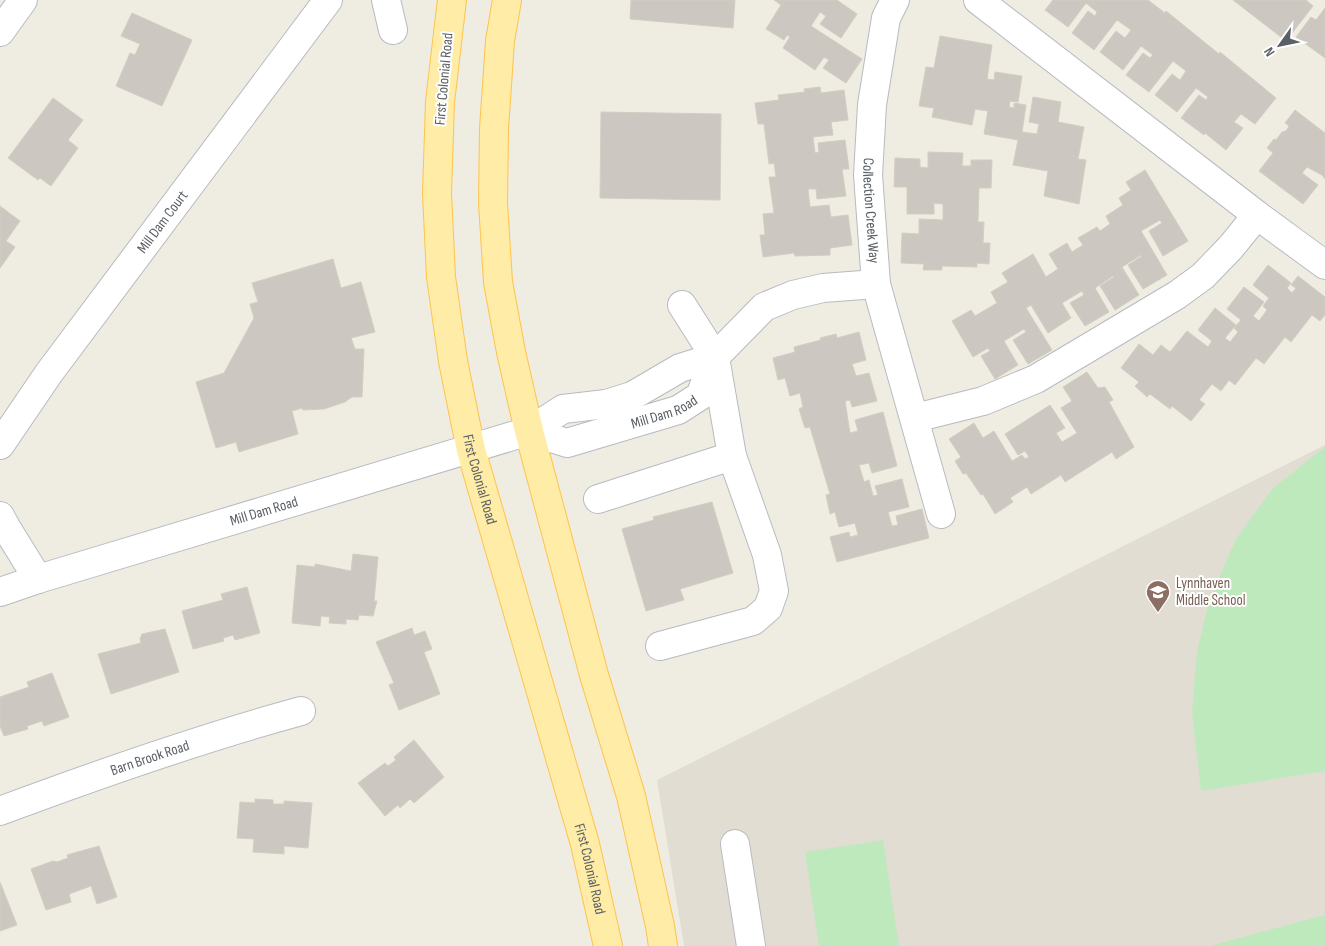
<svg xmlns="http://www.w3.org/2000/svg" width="1325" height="946" font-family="'Sofia Sans Condensed',sans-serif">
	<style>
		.education { fill: #e1ddd3 }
		.green { fill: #bee9bc }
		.building { fill: #ccc8c1; stroke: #d4cdc0 }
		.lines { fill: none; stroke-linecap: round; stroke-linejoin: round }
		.minor-casing { stroke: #b7bbc0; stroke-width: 30 }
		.major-casing { stroke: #ffc34b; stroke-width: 30 }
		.minor { stroke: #fff; stroke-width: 28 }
		.major { stroke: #ffeca7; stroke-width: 28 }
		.labels { text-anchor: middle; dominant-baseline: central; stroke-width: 4; stroke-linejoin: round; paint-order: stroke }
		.street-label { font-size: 15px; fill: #5a6065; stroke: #fff }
		.education-label { font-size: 15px; fill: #785e54; stroke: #fff; text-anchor: start }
	</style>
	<rect width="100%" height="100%" fill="#efece2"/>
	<path class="education" d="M1325,445V946H684L657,780Z"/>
	<path class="green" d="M1325,447V771L1201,791L1192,712L1197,652L1209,601L1236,539L1273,488Z
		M883,840L899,946H819L805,852Z
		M1325,915V946H1210Z"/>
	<path class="building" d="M631,0H735L733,28L630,19Z
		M774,0H837L857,14L841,38L820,24L826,16L820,12L811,26L862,59L846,83L823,68L829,60L824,57L815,70L783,48L790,37L787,35L784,40L766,29L781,5Z
		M1053,0H1148L1165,13L1166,11L1219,54L1220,52L1276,98L1255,124L1241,114L1234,122L1243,128L1226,150L1205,133L1204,135L1181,118L1199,95L1206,100L1208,97L1196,88L1177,112L1155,95L1172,74L1180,80L1186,71L1173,61L1149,92L1126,75L1143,53L1150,58L1153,55L1141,46L1123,70L1100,52L1116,31L1125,38L1131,30L1117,20L1094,50L1072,33L1088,11L1095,16L1097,12L1086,3L1068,27L1045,10Z
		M1233,0H1306L1313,6L1286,41Z
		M1325,8V58L1296,37L1311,17L1316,20Z
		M132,13L192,40L162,106L116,86L130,53L135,55L140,44L121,36Z
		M940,36L992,45L987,79L994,80L995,72L1022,76L1018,102L1010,101L1009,107L1014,108V103L1026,105L1022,132L1037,134L1039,124L1029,122L1033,97L1061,102L1058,122L1084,127L1078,159L1086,160L1079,204L1044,196L1048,171L1013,165L1018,140L984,134L988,111L975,109L972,125L932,117L934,108L919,106L926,67L934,68Z
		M820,87L821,93L844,90L848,120L831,122L833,135L813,137L815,153L819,152L818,143L845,140L849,169H842L846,196L817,199L816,189H808L810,207L829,205L831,217L848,215L852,245L830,248V255L795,256L794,253L763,257L760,235H765L763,214L774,213L769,177H776L774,163L769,164L764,124H758L755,103L779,100L778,95L805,92L804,89Z
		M53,98L83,120L68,140L78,148L51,186L40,178L38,180L8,158Z
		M1295,110L1325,133V179L1322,175L1307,167L1302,173L1318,185L1303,204L1259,171L1273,153L1267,148L1274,139L1276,140L1282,132L1286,131L1289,126L1285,123Z
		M601,112L721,114L720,200L600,198Z
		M928,152L963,153L962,166H971V160H992L991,188H979L978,222H984L983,243H990L989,264L977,263V267L942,266V270H923L924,264L901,263L902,233L919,234V219L943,220V204L934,203V214H907V187H894L895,158L920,159V167L928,168Z
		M1145,170L1188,241L1163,256L1149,231L1162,223L1160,220L1141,231L1167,275L1143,289L1128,265L1142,256L1141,255L1122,267L1139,295L1115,310L1100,286L1114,277L1113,276L1095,288L1109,312L1085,326L1070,303L1084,295L1082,291L1062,303L1071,318L1048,333L1031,305L1026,308L1052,350L1028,364L1013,340L1026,332L1024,329L1004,341L1018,365L995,379L981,356L990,351L988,348L973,357L952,321L971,310L975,316L997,303L991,292L1008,282L1002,273L1033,254L1046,277L1058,269L1049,254L1067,243L1072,252L1083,245L1078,238L1097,227L1100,231L1110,224L1106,216L1123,205L1119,198L1131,190L1126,182Z
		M0,206L20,221L6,241L15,247L0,268Z
		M333,259L341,288L361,282L375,332L351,338L355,349H364L362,397H352L345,402L324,409L303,410L302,408L292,411L298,434L239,452L236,442L216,448L196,382L224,373L254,318L250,304L258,302L252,283Z
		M1268,265L1291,283L1287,288L1292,293L1296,288L1291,285L1298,276L1325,297V315L1320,321L1312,315L1291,342L1285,337L1264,364L1256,358L1235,385L1229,380L1221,391L1212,384L1199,400L1205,404L1191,421L1172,406L1170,409L1150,394L1147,397L1135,386L1139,382L1121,368L1139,344L1153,355L1161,345L1170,352L1187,331L1208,347L1212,341L1198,330L1215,308L1236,325L1225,338L1230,342L1238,332L1234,328L1241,320L1227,309L1244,287L1264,302L1253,316L1259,321L1267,310L1263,306L1269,298L1253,285Z
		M859,332L866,360L852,364L856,376L869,373L877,401L852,407L850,400L845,401L850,433L858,431L855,420L883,412L897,466L872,473L869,463L859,465L864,482L869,480L873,496L878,495L875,486L902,479L909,507L888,512L892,526L898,525L896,516L922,509L929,538L837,562L830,537L849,532L850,537L858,535L855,523L839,527L835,512L830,514L826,495L830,494L810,427L805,428L799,409L803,407L800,393L790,396L785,378L778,380L773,358L795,352L794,347L821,340L820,338L836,334L837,338Z
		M1087,372L1098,388L1105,387L1113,400L1109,402L1134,447L1116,459L1112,452L1065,482L1061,475L1031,494L1027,487L1010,498L1013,502L995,514L983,494L981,495L966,473L963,474L955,461L961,457L949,439L974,423L983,438L994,431L1012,461L1022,455L1025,459L1029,457L1025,451L1018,455L1005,434L1050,405L1065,428L1056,433L1062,442L1077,433L1061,408L1072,401L1063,387Z
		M712,502L733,573L680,589L684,600L646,611L622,529L654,520L653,517Z
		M353,554L378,557L374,601H377L373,616L359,615L358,620L346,619V624L329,623L330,617L321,616L320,626L292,623L297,565L315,567V564L351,571Z
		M247,587L260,633L235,640L233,635L223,638L224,641L193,649L182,611L223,600L221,594Z
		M412,628L414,635L425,631L432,649L424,652L440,694L399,710L389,685L394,683L376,642Z
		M165,629L179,672L111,694L98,654L141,643L140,639L142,634Z
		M52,673L69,717L44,726L42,721L27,726L28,729L4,736L0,726V697L29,687L27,682Z
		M414,740L444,777L414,803L410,799L400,808L398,805L385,816L358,783L385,763L388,766L396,760L394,757Z
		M255,799L273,800V804H284V801L312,803L308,848L284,846V854L253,852L254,839L237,838L240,802L255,803Z
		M99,846L117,897L97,904L91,886L69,894L71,902L46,910L31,869L53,861L57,862L68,858L67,855Z
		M0,882L17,925L0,931Z"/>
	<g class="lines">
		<g class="minor-casing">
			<g id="minor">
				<path d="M386,0L393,30"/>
				<path id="s1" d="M895,0L886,18L872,105L868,175L876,284L941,514"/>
				<path d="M978,0L1257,215L1325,265"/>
				<path d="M0,32L23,0"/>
				<path d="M915,418L983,401L1036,379L1177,295L1203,276L1231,247L1257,215"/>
				<path id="s2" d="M529,431L567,443L678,410L700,396L715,357L764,307L793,295L823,288L876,284"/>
				<path id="s3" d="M0,445L49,373L328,0"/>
				<path d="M598,499L732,456"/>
				<path d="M0,516L7,529L38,579"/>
				<path id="s4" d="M0,592L38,579L529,431L563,409L606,404L632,396L680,368L715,357"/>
				<path d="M660,646L753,621L768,608L774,591L767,555L732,456L715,357L682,305"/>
				<path id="s5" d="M0,811C99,774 199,739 301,711"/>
				<path d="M735,844L751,946"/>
			</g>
		</g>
		<g class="major-casing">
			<g id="major">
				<path id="s6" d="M452,0L440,102L437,193L441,277L453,361L471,450L585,844L608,946"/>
				<path d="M507,0L500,41L494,129L493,203L498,282L511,352L529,431L594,675L631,796L660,926L663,946"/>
			</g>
		</g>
		<use href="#minor" class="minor"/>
		<use href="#major" class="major"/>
	</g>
	<defs>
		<g id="school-pin" transform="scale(1.25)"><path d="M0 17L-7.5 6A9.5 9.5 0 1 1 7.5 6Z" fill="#8d6e63" stroke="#fff"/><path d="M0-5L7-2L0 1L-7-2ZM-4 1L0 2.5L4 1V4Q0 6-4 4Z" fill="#fff"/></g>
	</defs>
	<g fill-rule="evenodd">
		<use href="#school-pin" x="1158" y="592"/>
	</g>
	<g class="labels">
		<g class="street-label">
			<text transform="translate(444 79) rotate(-85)">First Colonial Road</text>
			<text stroke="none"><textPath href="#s1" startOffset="214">Collection Creek Way</textPath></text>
			<text stroke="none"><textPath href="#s3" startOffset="276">Mill Dam Court</textPath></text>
			<text stroke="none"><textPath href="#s2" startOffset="142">Mill Dam Road</textPath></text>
			<text stroke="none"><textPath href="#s6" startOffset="484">First Colonial Road</textPath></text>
			<text stroke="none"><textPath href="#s4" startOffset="276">Mill Dam Road</textPath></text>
			<text stroke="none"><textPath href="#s5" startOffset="159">Barn Brook Road</textPath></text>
			<text stroke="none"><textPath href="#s6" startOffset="889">First Colonial Road</textPath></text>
		</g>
		<g class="education-label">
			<text x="1176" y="583">Lynnhaven<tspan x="1176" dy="17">Middle School</tspan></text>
		</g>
	</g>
	<g transform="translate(1280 45) rotate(237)" stroke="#ffffff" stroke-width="4" paint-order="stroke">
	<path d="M0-4L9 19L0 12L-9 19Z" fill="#5a6065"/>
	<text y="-8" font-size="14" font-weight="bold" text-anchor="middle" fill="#5a6065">N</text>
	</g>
</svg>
